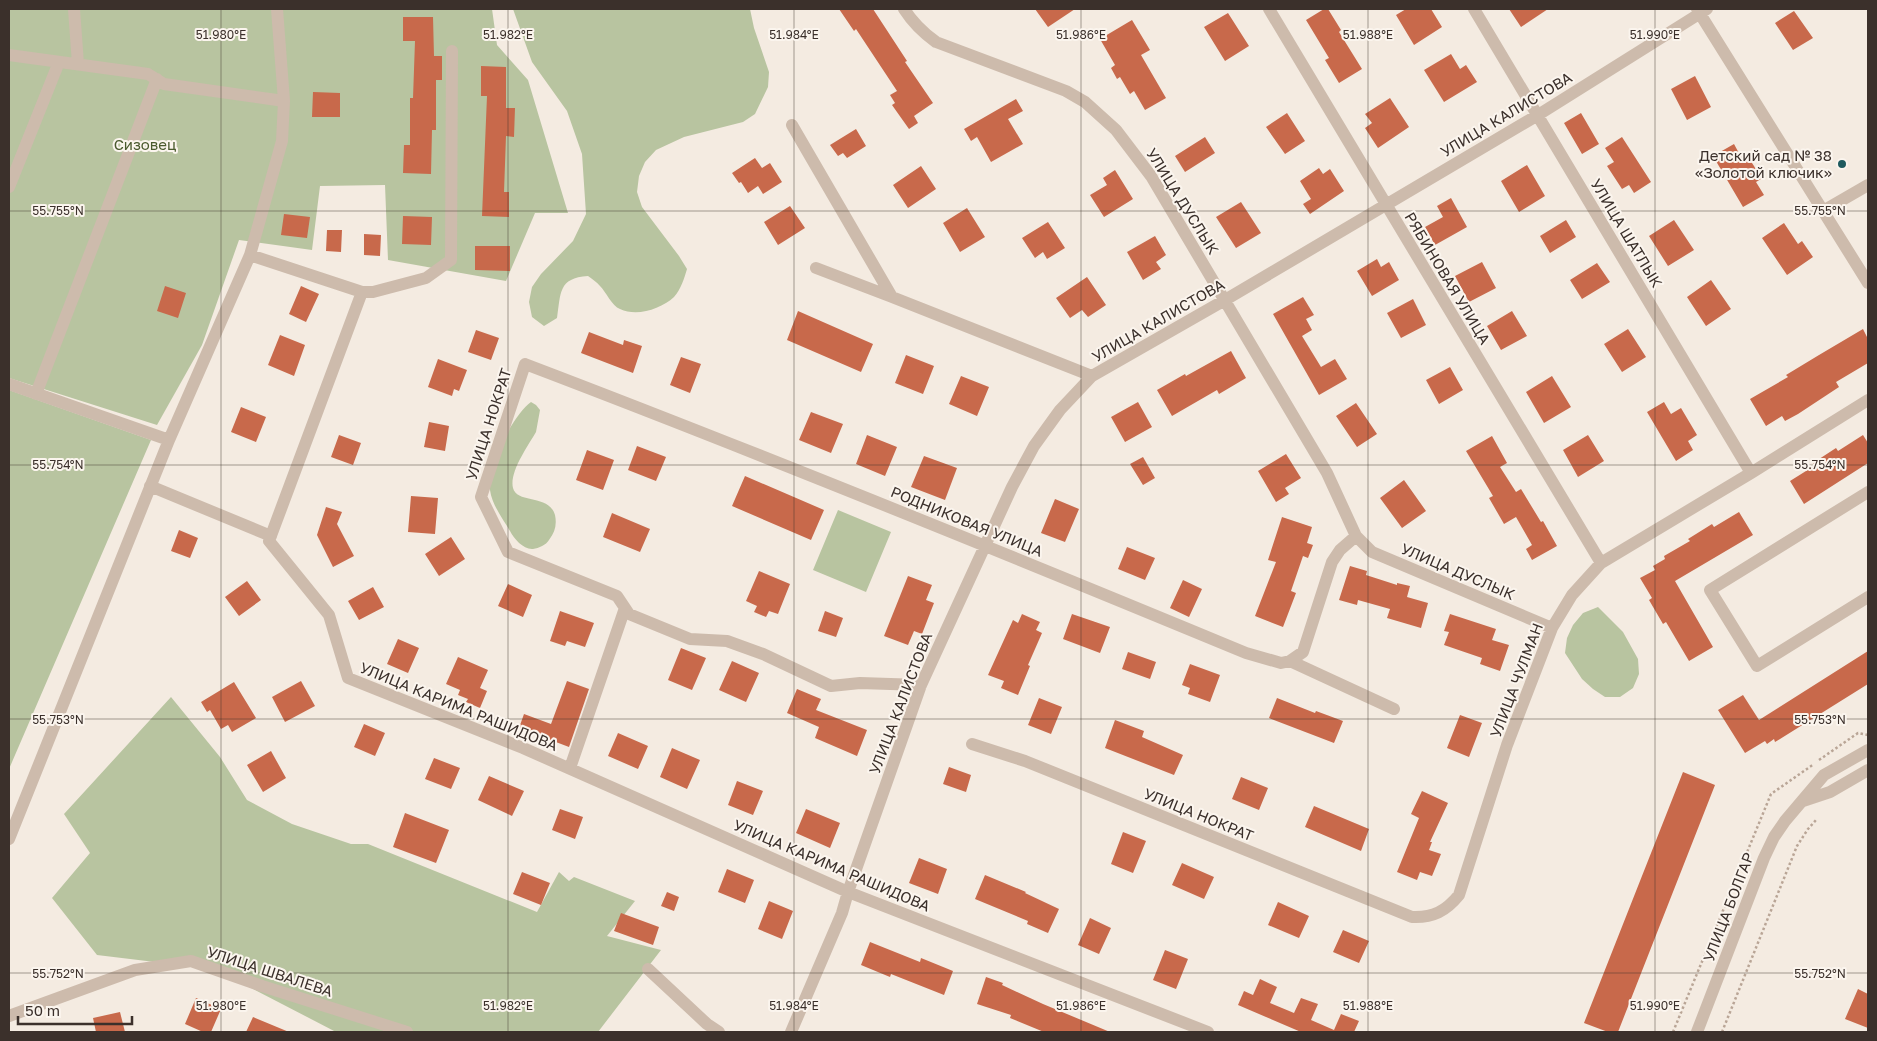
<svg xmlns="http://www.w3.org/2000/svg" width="1877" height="1041" font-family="'Golos Text',sans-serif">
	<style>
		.green { fill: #b8c4a0 }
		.building { fill: #c8694b }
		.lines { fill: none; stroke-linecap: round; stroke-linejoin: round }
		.path { stroke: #b9a596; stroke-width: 2.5; stroke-dasharray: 2.5 2.5; stroke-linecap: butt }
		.minor { stroke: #cdbbac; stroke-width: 12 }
		.ticks { fill: none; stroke: #3b302b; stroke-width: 1; stroke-opacity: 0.45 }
		.poi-dot { fill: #1f5a5e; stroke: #fbf5ee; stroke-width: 2 }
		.labels { text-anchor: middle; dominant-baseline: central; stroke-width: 4; stroke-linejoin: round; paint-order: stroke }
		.street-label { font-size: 15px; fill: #3b302b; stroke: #fbf5ee }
		.park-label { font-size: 15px; fill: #4a5a2e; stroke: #fbf5ee }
		.poi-label { font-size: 15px; fill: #3b302b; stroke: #fbf5ee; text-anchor: end }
		.ticks-label { font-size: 12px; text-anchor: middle; fill: #3b302b; stroke: #fbf5ee; stroke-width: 4; stroke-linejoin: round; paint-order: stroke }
	</style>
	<rect width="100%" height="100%" fill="#f4ebe1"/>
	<path class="green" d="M9,9H492L497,45L528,80L568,213H535L506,281L388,260L385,185L320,186L312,250L239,240L202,345L157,425L9,378Z
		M513,9H750L754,28L769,72L768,87L755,114L743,122L684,137L656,150L645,162L639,176L637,192L642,207L679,256L687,269C684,279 681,289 674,297C661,309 637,317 620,309C612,306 606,292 600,286C597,282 592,279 588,276C558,278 561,293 557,318L544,326L532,317L529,302L532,287L541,274L573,241L586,214L582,154L567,111L532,62Z
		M9,390L151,440L9,769Z
		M531,402L536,405L540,410L536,432C528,446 509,472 513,488C517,504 549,494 555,515C557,525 555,532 549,540C546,545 539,548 533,549C524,550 514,539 510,531C503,519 492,505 490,490C487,467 512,416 531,402Z
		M838,510L891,532L866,592L813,570Z
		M1598,607L1623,632L1638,659L1639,674L1633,688L1620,697H1605L1593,689L1582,679L1565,653L1567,638L1573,625L1583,613Z
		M171,697L220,757L247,800L292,824L351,844H368L537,912L559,872L569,881L574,877L635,901L607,936L661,950L598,1032H336L205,964L188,966L97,955L52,898L90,853L64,814Z"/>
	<path class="building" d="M839,9H873L907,61L905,62L933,103L914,116L918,123L909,129L892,105L895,103L890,95L897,91L856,29L854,31Z
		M1035,9H1075L1048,27Z
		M1324,9H1328L1341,30L1339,32L1362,69L1339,83L1325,60L1329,58L1306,20Z
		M1406,9H1431L1442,27L1414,45L1396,15Z
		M1509,9H1548L1521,27Z
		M1794,11L1813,38L1793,50L1775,23Z
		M1228,13L1249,46L1225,61L1204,27Z
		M403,17H433L434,56H442V80H436V130H432L431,174L403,173L404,145H410V98H413L415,41H403Z
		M1132,20L1150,50L1141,55L1166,98L1145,110L1134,91L1130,94L1120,77L1117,79L1111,68L1115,65L1100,39Z
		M1451,54L1460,69L1466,65L1477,82L1444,102L1424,70Z
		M481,66L506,67V108H515L514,137L506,136L504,192H509V217L482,216L487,96H481Z
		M1695,76L1711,107L1687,120L1671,89Z
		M313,92L340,93V117H312Z
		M1390,98L1409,127L1378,148L1365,128L1372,123L1365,114Z
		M1016,99L1023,111L1008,119L1023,144L991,162L977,137L971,141L964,129Z
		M1287,113L1305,141L1285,154L1266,127Z
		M1581,113L1599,144L1582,154L1564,123Z
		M856,129L866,146L847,158L843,153L838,156L830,145Z
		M1205,137L1215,153L1185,172L1175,156Z
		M1622,137L1651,182L1634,193L1629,185L1622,189L1607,166L1614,162L1605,148Z
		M1734,144L1741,157L1746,154L1754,166L1761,179L1756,182L1764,195L1743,207L1713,156Z
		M755,158L762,168L770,163L782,182L763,194L758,186L748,193L741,182L739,183L732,173Z
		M1527,165L1545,196L1519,212L1501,181Z
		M921,166L936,189L908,208L893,185Z
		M1319,168L1323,174L1330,169L1344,191L1310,214L1303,204L1311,199L1300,181Z
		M1115,170L1133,199L1104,217L1090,195L1107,185L1103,178Z
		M1451,198L1467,227L1435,245L1425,227L1443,217L1437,206Z
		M1241,202L1261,233L1236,248L1216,217Z
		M790,206L805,228L778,245L764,222Z
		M967,208L985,237L960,252L943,223Z
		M284,214L310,217L307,238L281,235Z
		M403,216L432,217L431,245L402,244Z
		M1566,220L1576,237L1550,253L1540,236Z
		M1674,220L1694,250L1668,266L1649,236Z
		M1048,222L1065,248L1047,259L1043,252L1035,258L1022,238Z
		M1784,223L1798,244L1802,241L1813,257L1787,275L1762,238Z
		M327,230H342L341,252L326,251Z
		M364,234L381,235L380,256L364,255Z
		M1155,236L1166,255L1156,262L1161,269L1143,280L1127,252Z
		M475,246H510V271L475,270Z
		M1377,259L1381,267L1389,262L1399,280L1372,296L1357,271Z
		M1482,262L1496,288L1469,302L1455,276Z
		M1597,263L1610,282L1582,299L1570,280Z
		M1087,277L1106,305L1088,317L1082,310L1070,318L1056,298Z
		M1711,280L1731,309L1706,326L1687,297Z
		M165,286L186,293L178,318L157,311Z
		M301,286L319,294L306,322L289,314Z
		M1303,297L1314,315L1306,319L1312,330L1302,336L1321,367L1335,359L1347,379L1319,395L1273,314Z
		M1413,299L1426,325L1401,338L1387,313Z
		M798,311L873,344L861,372L787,340Z
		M1512,311L1527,336L1501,350L1487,326Z
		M1628,329L1646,357L1622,372L1604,344Z
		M1863,329L1868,339V363L1836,382L1839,387L1798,414L1785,421L1782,416L1766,426L1750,399L1788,377L1786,375L1819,355Z
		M476,330L499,338L491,360L468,352Z
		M589,332L623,345L624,340L642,346L633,373L581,353Z
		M280,335L305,345L294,376L268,365Z
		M1231,351L1246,378L1219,394L1217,390L1172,416L1157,390L1185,374L1186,376Z
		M906,355L934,366L923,394L895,383Z
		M681,357L701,364L690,393L670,385Z
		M438,359L467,370L459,391L454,389L452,396L428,387Z
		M1450,367L1463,390L1439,404L1426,380Z
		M961,376L989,387L977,416L949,404Z
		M1552,376L1571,407L1544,423L1526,392Z
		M1138,402L1152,427L1125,442L1111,417Z
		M1664,402L1671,414L1681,408L1697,435L1688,441L1693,450L1676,461L1647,412Z
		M1356,403L1377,434L1357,447L1336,416Z
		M241,407L266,417L256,442L231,432Z
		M811,412L843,424L831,453L799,440Z
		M429,422L449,426L445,451L424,447Z
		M339,435L361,443L353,465L331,457Z
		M867,435L897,447L885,476L856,464Z
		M1588,435L1604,461L1578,477L1563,450Z
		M1863,435L1868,443V463L1804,504L1790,481L1814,466L1813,463L1836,448L1838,451Z
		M1492,436L1507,463L1500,467L1516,492L1521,489L1541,522L1543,521L1557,546L1532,560L1526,549L1532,545L1516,517L1504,524L1489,498L1493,496L1466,451Z
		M637,446L666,457L656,481L628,470Z
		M587,450L614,460L603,490L576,480Z
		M1286,454L1301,478L1285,488L1289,494L1276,502L1258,471Z
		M924,456L957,468L945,500L911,487Z
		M1143,457L1155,478L1143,485L1130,464Z
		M745,476L824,510L811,540L732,506Z
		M1404,480L1426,511L1402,528L1380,498Z
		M411,496L438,498L435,534L408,532Z
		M1055,499L1079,509L1065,542L1041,533Z
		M326,507L342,512L337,524L354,556L333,567L317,535Z
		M1739,512L1753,535L1675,581L1713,647L1689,661L1666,622L1663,624L1649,600L1652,598L1640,578L1655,570L1653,566L1665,559L1664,556L1690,541L1688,539L1712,524L1714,527Z
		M612,513L650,529L640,552L603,537Z
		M1282,517L1312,527L1307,543L1313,545L1308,558L1303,556L1291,591L1296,593L1283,627L1255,616L1276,562L1268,560Z
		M179,530L198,538L190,558L171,551Z
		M451,537L465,559L439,576L425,554Z
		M1127,547L1155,558L1145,580L1118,569Z
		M1350,566L1367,571L1366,575L1397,585V583L1410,586L1407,597L1428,603L1421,628L1387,618L1390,609L1358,600L1357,605L1339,600Z
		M759,571L790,584L778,614L769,611L766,617L754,612L757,606L746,601Z
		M908,576L932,585L926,600L934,603L922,634L914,631L908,645L884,636Z
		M1183,580L1202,589L1189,617L1170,608Z
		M247,581L261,600L239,616L225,597Z
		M508,584L532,595L523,617L498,606Z
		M373,587L384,607L359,620L348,601Z
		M560,611L594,623L585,647L567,641L565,646L550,641Z
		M825,611L843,618L836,637L818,631Z
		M1022,614L1040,622L1036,630L1042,633L1028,665L1030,666L1018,695L1001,688L1004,681L988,675L1013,620L1018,623Z
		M1072,614L1110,627L1100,653L1063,639Z
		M1450,614L1496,629L1492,640L1509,645L1500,671L1480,664L1482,658L1444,645L1449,632L1444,631Z
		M398,639L419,648L408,673L387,664Z
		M681,648L706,658L692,690L668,680Z
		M1868,651V684L1775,742L1774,739L1767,744L1765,741L1745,753L1718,710L1743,695L1759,720Z
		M1128,652L1156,662L1150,679L1122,669Z
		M458,657L488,670L480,688L487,691L480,708L466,702L468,699L458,695L460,690L446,684Z
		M732,661L759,673L746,702L719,690Z
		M1190,664L1220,675L1210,702L1188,694L1190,688L1182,685Z
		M301,681L315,706L285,722L272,697Z
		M567,681L589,689L569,747L519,728L524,714L551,724Z
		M234,682L256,718L232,732L228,725L221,729L210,710L207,712L201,702Z
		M797,689L821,699L816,710L867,730L857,756L815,738L819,727L787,713Z
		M1039,698L1062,707L1051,734L1028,725Z
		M1277,698L1315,713L1316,711L1343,721L1334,743L1269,718Z
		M1460,715L1482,723L1469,757L1447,748Z
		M1115,720L1144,731L1142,737L1183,755L1174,775L1105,748Z
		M364,724L385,733L375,756L354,747Z
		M618,733L648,746L638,769L608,756Z
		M672,748L700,760L687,789L660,777Z
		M271,751L286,778L263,792L247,765Z
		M434,758L460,768L451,789L425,779Z
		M949,767L971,775L966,792L943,784Z
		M1683,772L1715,785L1618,1032H1608L1584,1023Z
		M489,776L524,791L512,816L478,800Z
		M1241,777L1268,788L1259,810L1232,799Z
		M737,781L763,791L753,815L728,805Z
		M1422,791L1448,803L1430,842H1432L1429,850L1441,854L1432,876L1420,872L1417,880L1397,872L1419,818L1411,814Z
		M1314,806L1369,829L1361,851L1305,827Z
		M560,809L583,817L575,839L552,830Z
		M806,809L840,823L830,848L796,833Z
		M405,813L449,830L436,863L393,847Z
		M1123,832L1146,841L1133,873L1111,864Z
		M919,858L947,869L938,894L909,883Z
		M1182,863L1214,877L1204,899L1172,885Z
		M727,869L754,880L745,903L718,892Z
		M522,872L550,883L541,905L513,894Z
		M985,875L1026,892L1025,893L1059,909L1048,933L1027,924L1028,921L975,899Z
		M667,892L679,897L674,911L661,906Z
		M769,901L793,911L782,939L758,929Z
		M1278,902L1309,916L1299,938L1268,925Z
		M621,913L659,927L653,945L614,931Z
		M1090,918L1111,928L1099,954L1078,945Z
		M1343,930L1369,941L1359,963L1333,952Z
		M870,942L920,962L921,958L953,971L944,995L891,974L890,977L861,965Z
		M1165,950L1188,959L1176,989L1153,980Z
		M986,977L1003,983L1002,985L1043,1004L1110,1032H1044L1010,1018L1011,1015L977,1004Z
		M1260,979L1277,987L1270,1003L1294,1013L1301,998L1318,1004L1311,1020L1334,1030L1341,1014L1359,1021L1354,1032H1301L1238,1005L1244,991L1253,995Z
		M1858,989L1868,994V1028L1845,1019Z
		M196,998L221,1009L211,1032H203L185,1024Z
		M120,1012L125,1032H96L93,1018Z
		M253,1017L289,1032H246Z"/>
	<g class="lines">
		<path class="path" d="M1819,760L1858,733L1868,735
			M1673,1032L1771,794L1814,764
			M1722,1032L1797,846L1808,829L1816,820"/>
		<path class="minor" d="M74,9L78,64
			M904,9C913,23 922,32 936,42L1066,91L1085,102L1116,130L1151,176L1327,473L1356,536L1372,552L1552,628
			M1269,9L1601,563
			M1474,9L1751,473
			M1697,9L1868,283
			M452,51L451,260L426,278L373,292H362L269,541L329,615L348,678L523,748L848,892L1208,1032
			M9,55L148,74L164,84L284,101
			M792,125L892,297L1092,376
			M9,187L59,62
			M1823,211L1868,185
			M250,255L362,292
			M816,268L892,297
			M9,384L169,440
			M36,394L157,79
			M150,486L271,536
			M1868,492L1710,590L1757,666L1868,597
			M1290,661L1303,652L1332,562L1340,550L1356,536
			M921,685L860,683L831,686L763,654L727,641L690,639L629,614L617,596L508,552L481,497L525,364C767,456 1007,554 1246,653L1281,663L1290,661L1394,709
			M972,744L1025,761L1412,917C1433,918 1446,911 1459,895L1507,745L1552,628L1572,595L1601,563L1751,473L1868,400
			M570,768L625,608
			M1803,801L1830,792L1868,770
			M9,839L169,440L250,255L282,141L284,101L277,9
			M648,969L707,1024L719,1032
			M9,1016L135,970L191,961L262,986L407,1032
			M791,1032L842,913L848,892L921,685L1012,487L1034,446L1060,410L1092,376L1225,300L1538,115L1707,9
			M1697,1032L1764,858L1774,837L1785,821L1824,775L1868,750"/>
	</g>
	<path class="ticks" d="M221,9V1032M508,9V1032M794,9V1032M1081,9V1032M1368,9V1032M1655,9V1032M9,211H1868M9,465H1868M9,719H1868M9,973H1868"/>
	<circle class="poi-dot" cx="1842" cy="164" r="5"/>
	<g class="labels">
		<g class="street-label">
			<text transform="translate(1506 114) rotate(-31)">УЛИЦА КАЛИСТОВА</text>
			<text transform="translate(1183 201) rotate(58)">УЛИЦА ДУСЛЫК</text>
			<text transform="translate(1627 233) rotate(59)">УЛИЦА ШАТЛЫК</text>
			<text transform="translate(1448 278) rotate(59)">РЯБИНОВАЯ УЛИЦА</text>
			<text transform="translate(1158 320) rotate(-30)">УЛИЦА КАЛИСТОВА</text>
			<text transform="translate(488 424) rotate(-72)">УЛИЦА НОКРАТ</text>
			<text transform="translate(967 521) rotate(22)">РОДНИКОВАЯ УЛИЦА</text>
			<text transform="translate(1458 571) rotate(23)">УЛИЦА ДУСЛЫК</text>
			<text transform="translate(1516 680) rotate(-69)">УЛИЦА ЧУЛМАН</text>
			<text transform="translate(900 703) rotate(-69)">УЛИЦА КАЛИСТОВА</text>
			<text transform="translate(459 706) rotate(22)">УЛИЦА КАРИМА РАШИДОВА</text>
			<text transform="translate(1199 814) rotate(22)">УЛИЦА НОКРАТ</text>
			<text transform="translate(832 865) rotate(23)">УЛИЦА КАРИМА РАШИДОВА</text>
			<text transform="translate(1728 907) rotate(-69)">УЛИЦА БОЛГАР</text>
			<text transform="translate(270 971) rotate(18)">УЛИЦА ШВАЛЕВА</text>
		</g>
		<g class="park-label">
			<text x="145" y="144">Сизовец</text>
		</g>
		<g class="poi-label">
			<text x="1832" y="155">Детский сад № 38<tspan x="1832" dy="17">«Золотой ключик»</tspan></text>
		</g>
	</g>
	<g class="ticks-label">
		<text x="221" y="39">51.980°E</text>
		<text x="508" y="39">51.982°E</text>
		<text x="794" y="39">51.984°E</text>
		<text x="1081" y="39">51.986°E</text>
		<text x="1368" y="39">51.988°E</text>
		<text x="1655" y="39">51.990°E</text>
		<text x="58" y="215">55.755°N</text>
		<text x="1820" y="215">55.755°N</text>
		<text x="58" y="469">55.754°N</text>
		<text x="1820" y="469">55.754°N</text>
		<text x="58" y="724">55.753°N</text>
		<text x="1820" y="724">55.753°N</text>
		<text x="58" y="978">55.752°N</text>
		<text x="1820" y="978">55.752°N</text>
		<text x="221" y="1010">51.980°E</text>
		<text x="508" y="1010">51.982°E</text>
		<text x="794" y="1010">51.984°E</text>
		<text x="1081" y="1010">51.986°E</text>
		<text x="1368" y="1010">51.988°E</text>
		<text x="1655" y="1010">51.990°E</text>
	</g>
	<rect width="1877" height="1041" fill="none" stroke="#3b302b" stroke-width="20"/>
	<path d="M18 1016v8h114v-8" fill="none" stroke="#3b302b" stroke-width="2.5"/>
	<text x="25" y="1016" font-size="15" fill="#3b302b" stroke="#fbf5ee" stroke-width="4" paint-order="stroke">50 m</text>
</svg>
